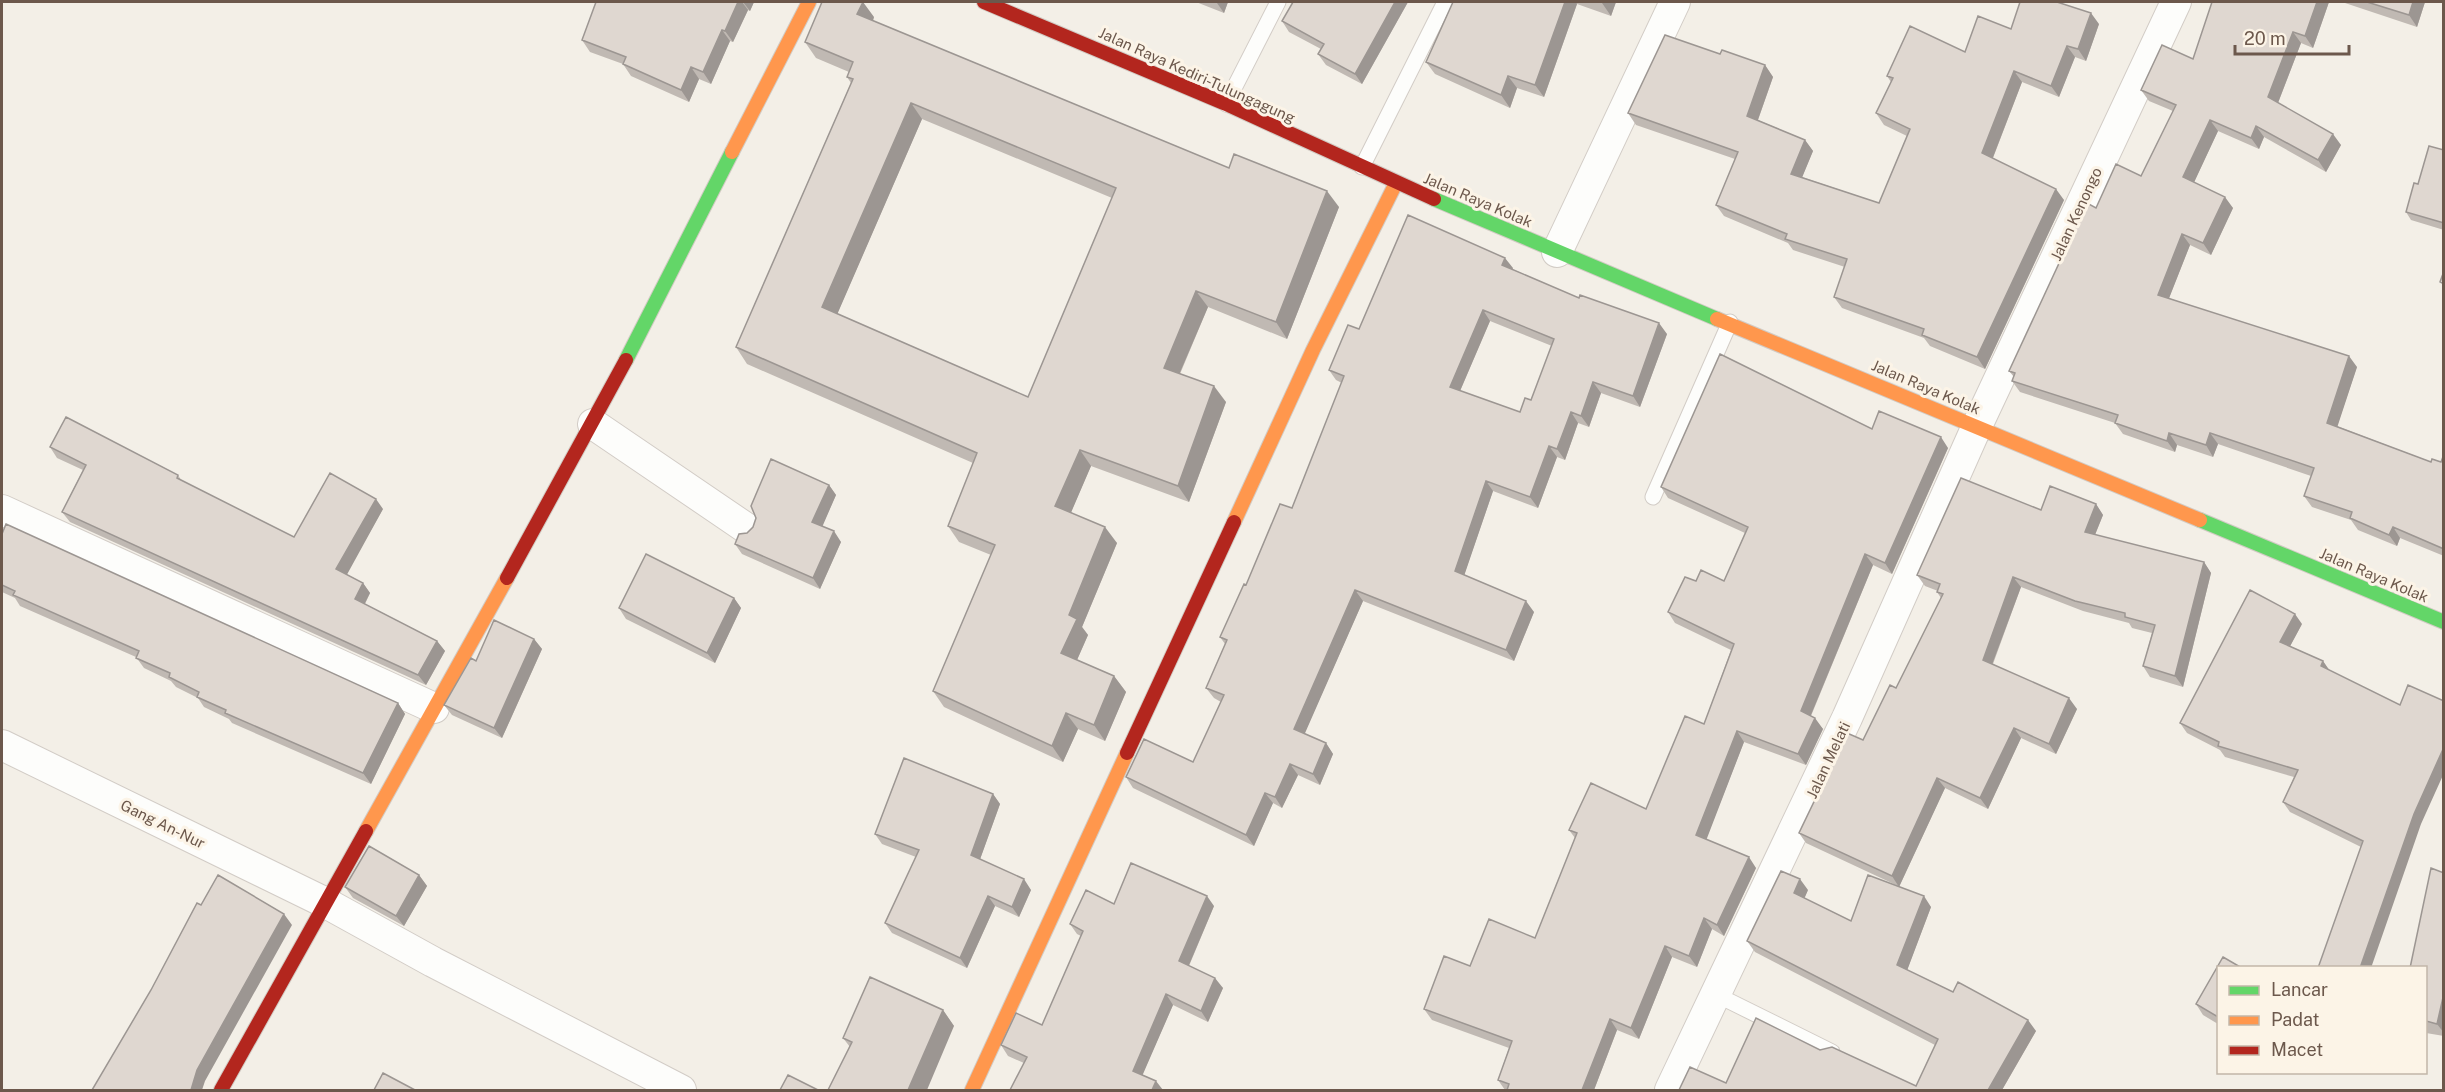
<svg xmlns="http://www.w3.org/2000/svg" width="2445" height="1092" font-family="'Public Sans',sans-serif">
	<style>
		.lines { fill: none; stroke-linecap: round; stroke-linejoin: round }
		.lane-casing { stroke: #d2ccc6; stroke-width: 17 }
		.street-casing { stroke: #d2ccc6; stroke-width: 32 }
		.fast-casing { stroke: #d2cbc4; stroke-width: 16 }
		.slow-casing { stroke: #d2cbc4; stroke-width: 16 }
		.jam-casing { stroke: #d2cbc4; stroke-width: 16 }
		.lane { stroke: #fdfdfb; stroke-width: 15 }
		.street { stroke: #fdfdfb; stroke-width: 30 }
		.fast { stroke: #63d668; stroke-width: 14 }
		.slow { stroke: #ff974d; stroke-width: 14 }
		.jam { stroke: #b3261e; stroke-width: 14 }
		.wall { fill: #c0b9b3; fill-rule: evenodd }
		.shaded-wall { fill: #9c9692 }
		.building { fill: #dfd7d0; stroke: #9c9692; stroke-width: 1.5; fill-rule: evenodd }
		.labels { text-anchor: middle; dominant-baseline: central; stroke-width: 6; stroke-linejoin: round; paint-order: stroke }
		.street-label { font-size: 15px; fill: #6c584c; stroke: #fcf4e7 }
	</style>
	<rect width="100%" height="100%" fill="#f3efe7"/>
	<g class="lines">
		<g class="lane-casing">
			<path id="lane" d="M1226,104L1278,2
				M1362,167L1445,2
				M1653,497L1730,322
				M1717,995L1832,1052"/>
		</g>
		<g class="street-casing">
			<path id="street" d="M1557,252L1675,2
				M593,424L746,528
				M2,510L434,708
				M2,745L326,903L433,962L681,1090
				M1670,1090L1847,718L1977,426L2176,2"/>
		</g>
		<g class="fast-casing">
			<path id="fast" d="M1434,199L1717,319
				M626,360L732,152
				M2200,520L2444,622"/>
		</g>
		<g class="slow-casing">
			<path id="slow" d="M732,152L809,2
				M1717,319L2200,520
				M1234,522L1313,350L1396,183
				M366,831L507,578
				M972,1090L1127,753"/>
		</g>
		<g class="jam-casing">
			<path id="jam" d="M984,2L1226,104L1434,199
				M507,578L626,360
				M1127,753L1234,522
				M221,1090L366,831"/>
		</g>
		<use href="#lane" class="lane"/>
		<use href="#street" class="street"/>
		<use href="#fast" class="fast"/>
		<use href="#slow" class="slow"/>
		<use href="#jam" class="jam"/>
	</g>
	<path class="wall" d="M596,2H754L750,11L748,10L733,42L730,41L711,84L699,79L689,102L631,76L623,64L590,52L582,40Z
		M1196,2H1228L1224,13Z
		M1293,2H1408L1362,84L1326,65L1318,54L1321,49L1289,32L1282,21Z
		M1453,2H1616L1611,16L1577,4L1544,97L1517,88L1510,108L1435,74L1426,62Z
		M2212,2H2329L2313,48L2301,43L2278,103L2341,145L2326,172L2264,137L2259,149L2218,131L2194,182L2233,208L2211,255L2190,245L2169,298L2357,367L2337,426L2431,462H2441L2444,454V556L2400,538L2397,546L2358,530L2351,520L2312,507L2304,496L2311,476L2218,444L2213,457L2177,445L2175,452L2123,434L2115,423L2020,392L2012,381L2014,377L2009,371L2096,208L2141,176L2173,111L2149,101L2141,90L2193,59Z
		M2342,2H2425L2417,27Z
		M874,17L873,21L1229,168L1339,207L1287,339L1208,307L1180,374L1226,402L1189,502L1091,466L1071,512L1117,543L1082,627L1088,635L1077,660L1114,676L1126,692L1105,741L1078,729L1063,762L944,707L933,691L991,555L959,542L948,526L973,463L747,364L736,347L851,83L847,77L849,72L816,58L805,42ZM922,119L1112,198L1028,397L837,314Z
		M2099,24L2086,61L2075,57L2059,97L2022,82L1993,158L2064,200L1985,369L1930,346L1924,338L1842,308L1834,297L1845,267L1793,250L1788,243L1724,216L1716,205L1735,159L1636,125L1628,113L1720,54L1765,65L1773,77L1758,120L1805,140L1813,151L1802,177L1879,203L1907,136L1884,125L1876,113L1891,82L1887,76L1965,52L2011,29Z
		M2444,150V230L2411,220L2406,212L2418,184Z
		M1513,268L1512,269L1579,298L1667,334L1640,407L1601,393L1589,427L1578,423L1565,460L1557,457L1538,508L1493,491L1464,575L1534,612L1514,661L1363,601L1304,734L1326,743L1333,754L1320,785L1298,775L1282,808L1273,803L1254,846L1133,788L1126,777L1193,762L1221,702L1214,698L1206,688L1225,644L1220,637L1246,585L1292,508L1342,383L1336,380L1329,370L1359,329ZM1490,321L1552,346L1531,400L1520,412L1460,391Z
		M1872,429L1948,448L1892,574L1873,565L1811,716L1823,729L1806,765L1744,742L1706,839L1756,868L1724,936L1712,929L1697,967L1672,957L1639,1039L1617,1030L1594,1090H1505L1498,1080L1509,1048L1432,1020L1424,1009L1470,966L1535,938L1575,838L1569,830L1646,809L1704,724L1731,650L1675,623L1668,612L1696,581H1724L1745,533L1668,498L1661,487Z
		M50,447L178,475L181,480L294,537L383,509L346,574L363,583L370,593L365,604L437,641L445,651L426,685L70,522L62,512L83,470L57,458Z
		M829,485L836,495L822,526L841,542L820,589L742,554L735,544Z
		M2096,504L2103,515L2095,535L2204,562L2211,573L2183,687L2150,677L2143,666L2152,633L2132,628L2129,623L2083,611L2021,587L1993,664L2077,709L2056,754L2021,738L1988,809L1945,788L1899,887L1931,907L1907,970L2036,1031L2002,1090L1726,1083L1820,1050L1916,1086L1935,1045L1755,952L1747,941L1808,890L1804,898L1851,921L1896,885L1806,843L1799,833L1863,740L1896,688L1941,598L1937,592L1938,591L1925,586L1917,575L2041,510Z
		M2,534L398,703L405,714L371,784L232,723L229,719L204,707L198,698L176,687L171,681L144,668L136,657L20,606L15,598L2,592Z
		M734,598L741,608L715,663L626,619L619,608Z
		M2302,624L2290,646L2323,661L2421,824L2361,847L2290,812L2283,802L2294,777L2225,757L2220,750L2187,733L2180,723Z
		M534,639L542,649L502,738L452,715L444,705L476,661Z
		M993,794L1000,804L980,859L1031,890L1019,917L995,906L967,968L892,933L885,923L916,857L882,844L875,834Z
		M2444,873V1036L2426,1033V968Z
		M419,875L427,886L404,926L353,898L345,887Z
		M1114,904L1214,906L1189,966L1223,988L1208,1022L1173,1005L1142,1075L1024,1063L1008,1056L1001,1045L1042,1025L1081,936L1077,934L1070,924Z
		M2218,968V1024L2203,1015L2196,1004Z
		M943,1010L954,1026L850,1047L843,1038Z"/>
	<path class="shaded-wall" d="M738,2H742L748,10L733,42L725,31Z
		M743,2H754L750,11Z
		M863,2L874,17L869,31L857,14Z
		M1218,2H1228L1224,13L1217,3Z
		M1395,2H1408L1362,84L1355,74Z
		M1565,2H1576L1577,4L1544,97L1535,85Z
		M1602,2H1616L1611,16L1602,3Z
		M2317,2H2329L2313,48L2305,36Z
		M2413,2H2425L2417,27L2409,15Z
		M2091,13L2099,24L2086,61L2078,49Z
		M722,30L730,41L711,84L703,72Z
		M2293,32L2301,43L2276,108L2268,97Z
		M2067,46L2075,57L2059,97L2051,86Z
		M1765,65L1773,77L1755,128L1747,116Z
		M691,67L699,79L689,102L681,90Z
		M2014,71L2022,82L1990,165L1982,153Z
		M1508,76L1517,88L1510,108L1501,95Z
		M911,103L922,119L833,324L822,307Z
		M2210,120L2218,131L2191,189L2183,177Z
		M2256,126L2264,137L2259,149L2251,138Z
		M2333,134L2341,145L2326,172L2318,160Z
		M1805,140L1813,151L1799,185L1791,174Z
		M2056,189L2064,200L1985,369L1977,357Z
		M1327,191L1339,207L1287,339L1276,322Z
		M2225,197L2233,208L2211,255L2203,243Z
		M2182,234L2190,245L2166,306L2158,295Z
		M1505,258L1513,268L1510,276L1502,265Z
		M1196,291L1208,307L1175,384L1164,368Z
		M1483,310L1490,321L1457,398L1450,387Z
		M1659,323L1667,334L1640,407L1633,396Z
		M2349,356L2357,367L2335,434L2327,423Z
		M1593,382L1601,393L1589,427L1581,416Z
		M1214,386L1226,402L1189,502L1178,486Z
		M1571,412L1578,423L1565,460L1557,449Z
		M2169,433L2177,445L2175,452L2167,441Z
		M2210,433L2218,444L2213,457L2206,445Z
		M1941,437L1948,448L1892,574L1885,563Z
		M1549,446L1557,457L1538,508L1530,497Z
		M1080,450L1091,466L1067,522L1055,506Z
		M1486,481L1493,491L1462,582L1455,571Z
		M829,485L836,495L820,532L812,522Z
		M376,499L383,509L344,580L336,569Z
		M2096,504L2103,515L2092,542L2085,532Z
		M1105,527L1117,543L1082,627L1088,635L1073,669L1061,653L1069,615Z
		M2393,527L2400,538L2397,546L2389,535Z
		M834,531L841,542L820,589L813,578Z
		M1865,554L1873,565L1808,722L1801,711Z
		M2204,562L2211,573L2183,687L2175,676Z
		M2013,577L2021,587L1990,670L1983,660Z
		M363,583L370,593L362,609L355,599Z
		M1355,590L1363,601L1302,740L1294,729Z
		M734,598L741,608L715,663L707,653Z
		M1526,601L1534,612L1514,661L1506,650Z
		M2295,614L2302,624L2287,652L2280,642Z
		M534,639L542,649L502,738L494,728Z
		M437,641L445,651L426,685L418,675Z
		M2323,661L2330,671L2321,666Z
		M1114,676L1126,692L1105,741L1094,725Z
		M2069,698L2077,709L2056,754L2049,744Z
		M398,703L405,714L371,784L363,773Z
		M1066,713L1078,729L1063,762L1052,746Z
		M1815,718L1823,729L1806,765L1798,754Z
		M2014,728L2021,738L1988,809L1980,798Z
		M1737,731L1744,742L1704,846L1696,835Z
		M1326,743L1333,754L1320,785L1313,774Z
		M2444,747V773L2421,824L2371,968H2360L2414,814Z
		M1290,764L1298,775L1282,808L1275,797Z
		M1937,778L1945,788L1899,887L1892,876Z
		M1265,793L1273,803L1254,846L1246,835Z
		M993,794L1000,804L978,865L971,855Z
		M1749,857L1756,868L1724,936L1717,925Z
		M419,875L427,886L404,926L396,916Z
		M1024,879L1031,890L1019,917L1012,907Z
		M1800,879L1808,890L1802,904L1794,893Z
		M988,896L995,906L967,968L960,958Z
		M1207,896L1214,906L1186,972L1179,961Z
		M1924,896L1931,907L1905,976L1897,965Z
		M284,914L292,925L205,1081L202,1090H191L197,1070Z
		M1704,918L1712,929L1697,967L1689,956Z
		M1665,946L1672,957L1639,1039L1631,1028Z
		M1215,978L1223,988L1208,1022L1201,1011Z
		M2444,993V1033L2437,1024Z
		M1166,994L1173,1005L1140,1081L1133,1071Z
		M943,1010L954,1026L927,1090H908Z
		M1610,1019L1617,1030L1594,1090H1582Z
		M2028,1020L2036,1031L2002,1090H1988Z
		M1156,1081L1163,1090H1152Z"/>
	<path class="building" d="M596,2H738L725,31L722,30L703,72L691,67L681,90L623,64L626,57L582,40Z
		M822,2H863L857,14L1229,168L1234,154L1327,191L1276,322L1196,291L1164,368L1214,386L1178,486L1080,450L1055,506L1105,527L1069,615L1077,619L1061,653L1114,676L1094,725L1066,713L1052,746L933,691L995,545L948,526L977,453L736,347L853,79L847,77L853,62L805,42ZM911,103L1116,188L1028,397L822,307Z
		M1293,2H1395L1355,74L1318,54L1324,44L1282,21Z
		M1453,2H1565L1535,85L1508,76L1501,95L1426,62Z
		M2020,2H2057L2091,13L2078,49L2067,46L2051,86L2014,71L1982,153L2056,189L1977,357L1922,335L1924,329L1834,297L1847,259L1785,239L1787,234L1716,205L1738,152L1628,113L1665,35L1720,54L1722,50L1765,65L1747,116L1805,140L1791,174L1879,203L1910,129L1876,113L1893,78L1887,76L1910,26L1965,52L1978,16L2011,29Z
		M2212,2H2317L2305,36L2293,32L2268,97L2333,134L2318,160L2256,126L2251,138L2210,120L2183,177L2225,197L2203,243L2182,234L2158,295L2349,356L2327,423L2431,462L2432,459L2441,462L2444,454V549L2393,527L2389,535L2350,518L2352,512L2304,496L2314,468L2210,433L2206,445L2169,433L2167,441L2115,423L2118,415L2012,381L2015,373L2009,371L2087,203L2096,208L2116,164L2141,176L2176,105L2141,90L2162,45L2193,59Z
		M2367,2H2413L2409,15Z
		M2429,146L2444,150V223L2406,212L2414,183L2418,184Z
		M1408,215L1505,258L1502,265L1579,298L1580,295L1659,323L1633,396L1593,382L1581,416L1571,412L1557,449L1549,446L1530,497L1486,481L1455,571L1526,601L1506,650L1355,590L1294,729L1326,743L1313,774L1290,764L1275,797L1265,793L1246,835L1126,777L1144,739L1193,762L1224,695L1206,688L1227,640L1220,637L1244,584L1246,585L1280,504L1292,508L1344,376L1329,370L1348,325L1359,329ZM1483,310L1554,339L1531,400L1525,398L1520,412L1450,387Z
		M2444,271V284L2440,282Z
		M1720,354L1872,429L1879,411L1941,437L1885,563L1865,554L1801,711L1815,718L1798,754L1737,731L1696,835L1749,857L1717,925L1704,918L1689,956L1665,946L1631,1028L1610,1019L1582,1090H1507L1509,1084L1498,1080L1512,1041L1424,1009L1444,956L1470,966L1489,919L1535,938L1577,833L1569,830L1591,783L1646,809L1685,716L1704,724L1734,644L1668,612L1685,577L1696,581L1701,570L1724,581L1748,527L1661,487Z
		M66,417L178,475L177,478L294,537L330,473L376,499L336,569L363,583L355,599L437,641L418,675L62,512L86,465L50,447Z
		M771,459L829,485L812,522L834,531L813,578L735,544L739,534L747,533L753,527L756,518L751,506Z
		M1961,478L2041,510L2050,486L2096,504L2085,532L2204,562L2175,676L2143,666L2155,625L2125,617V613L2075,601L2013,577L1983,660L2069,698L2049,744L2014,728L1980,798L1937,778L1892,876L1799,833L1847,733L1863,740L1890,685L1896,688L1943,594L1937,592L1940,584L1917,575Z
		M6,524L398,703L363,773L225,713L226,710L197,697L199,692L169,677L170,673L136,658L139,651L13,595L15,591L2,585V534Z
		M646,554L734,598L707,653L619,608Z
		M2250,590L2295,614L2280,642L2323,661L2321,666L2400,705L2408,685L2444,701V747L2414,814L2360,968H2318L2363,841L2283,802L2298,770L2218,746L2219,742L2180,723Z
		M494,620L534,639L494,728L444,705L471,658L476,661Z
		M904,758L993,794L971,855L1024,879L1012,907L988,896L960,958L885,923L919,850L875,834Z
		M369,846L419,875L396,916L345,887Z
		M1131,863L1207,896L1179,961L1215,978L1201,1011L1166,994L1133,1071L1156,1081L1152,1090H1010L1027,1057L1001,1045L1016,1013L1042,1025L1083,931L1070,924L1086,890L1114,904Z
		M2431,868L2444,873V993L2437,1024L2426,1021V968H2410Z
		M1781,871L1800,879L1794,893L1851,921L1868,875L1924,896L1897,965L1953,992L1958,982L2028,1020L1988,1090H1679L1690,1067L1726,1083L1756,1018L1820,1050L1832,1047L1916,1086L1938,1039L1747,941Z
		M218,875L284,914L197,1070L191,1090H92L151,990L197,903L201,905Z
		M2223,957L2242,968H2218V1017L2196,1004Z
		M870,977L943,1010L908,1090H828L852,1042L843,1038Z
		M383,1073L415,1090H374Z
		M788,1075L818,1090H780Z"/>
	<g class="labels">
		<g class="street-label">
			<text transform="translate(1197 75) rotate(24)">Jalan Raya Kediri-Tulungagung</text>
			<text transform="translate(1478 200) rotate(23)">Jalan Raya Kolak</text>
			<text transform="translate(2076 214) rotate(-65)">Jalan Kenongo</text>
			<text transform="translate(1926 387) rotate(23)">Jalan Raya Kolak</text>
			<text transform="translate(2374 575) rotate(23)">Jalan Raya Kolak</text>
			<text transform="translate(1828 760) rotate(-65)">Jalan Melati</text>
			<text transform="translate(163 824) rotate(26)">Gang An-Nur</text>
		</g>
	</g>
	<rect width="2445" height="1092" fill="none" stroke="#6c584c" stroke-width="6"/>
	<rect x="2217" y="966" width="210" height="108" fill="#fcf4e7" stroke="#c2b6a9" stroke-width="1.5"/>
	<rect x="2229" y="986" width="30" height="9" fill="#63d668" stroke="#c2b6a9" stroke-width="1.5"/>
	<text x="2271" y="996" font-size="18" fill="#6c584c">Lancar</text>
	<rect x="2229" y="1016" width="30" height="9" fill="#ff974d" stroke="#c2b6a9" stroke-width="1.5"/>
	<text x="2271" y="1026" font-size="18" fill="#6c584c">Padat</text>
	<rect x="2229" y="1046" width="30" height="9" fill="#b3261e" stroke="#c2b6a9" stroke-width="1.5"/>
	<text x="2271" y="1056" font-size="18" fill="#6c584c">Macet</text>
	<path d="M2235 45v9h114v-9" fill="none" stroke="#6c584c" stroke-width="3"/>
	<text x="2244" y="45" font-size="18" fill="#6c584c" stroke="#fcf4e7" stroke-width="4.5" paint-order="stroke">20 m</text>
</svg>
